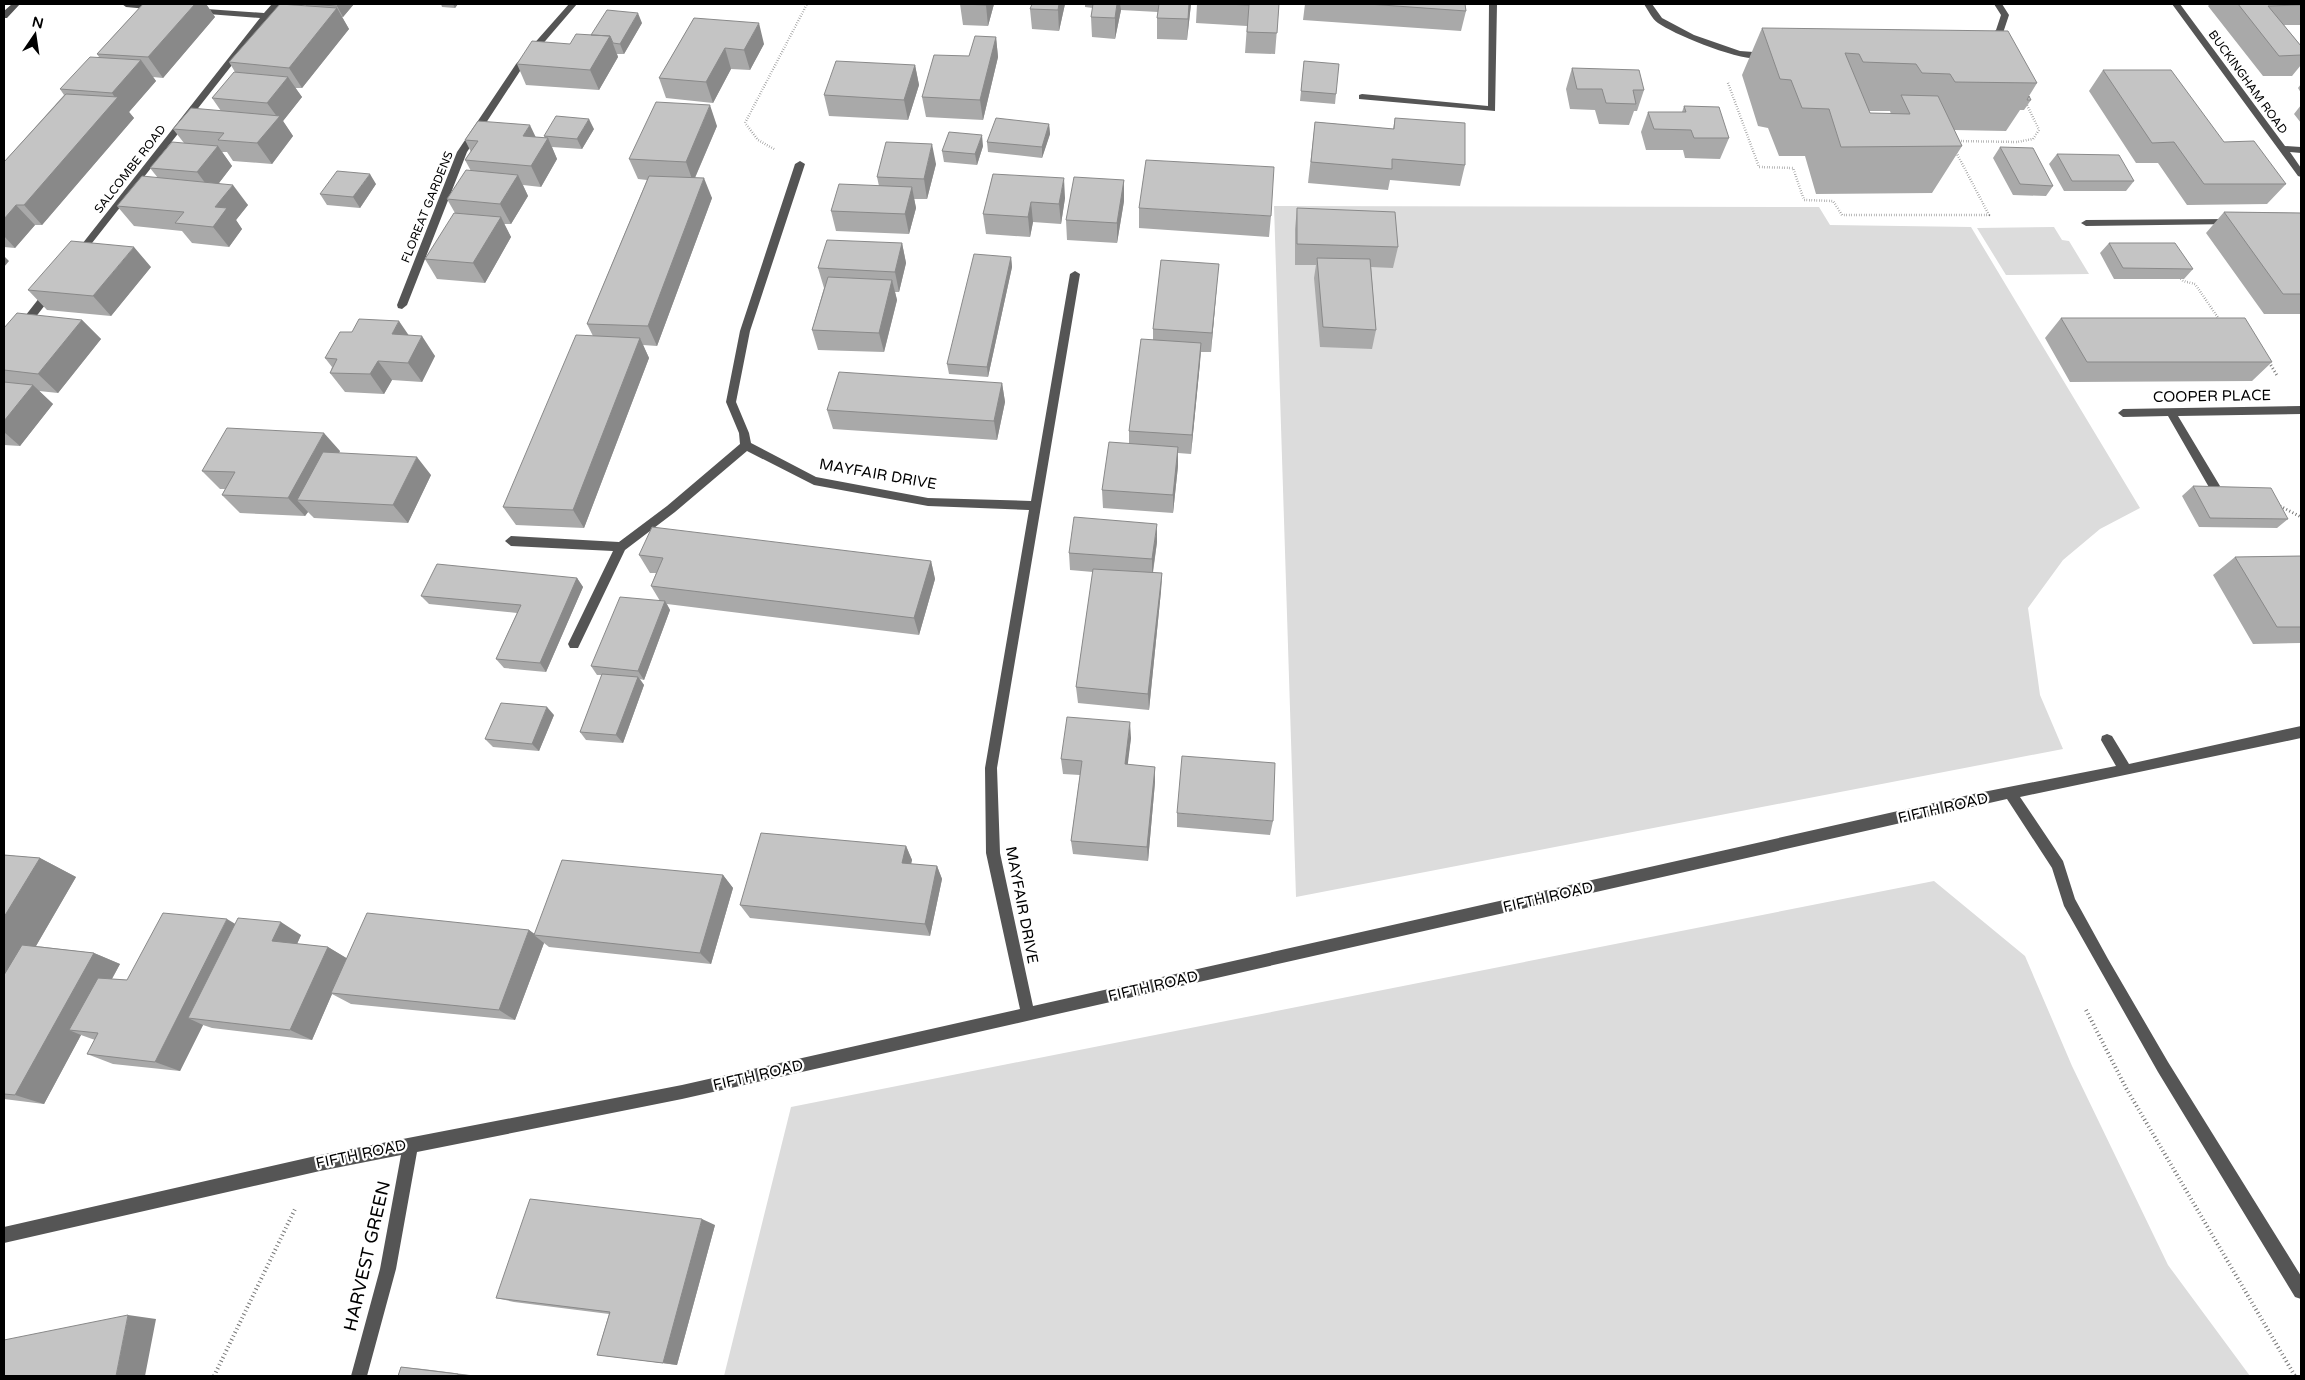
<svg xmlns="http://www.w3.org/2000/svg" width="2305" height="1380" font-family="'Varela Round',sans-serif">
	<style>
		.green { fill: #dcdcdc }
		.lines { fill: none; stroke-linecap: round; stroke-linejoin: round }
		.path-far2 { stroke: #777; stroke-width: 2.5; stroke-dasharray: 0.5 2; stroke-linecap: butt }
		.path-far1 { stroke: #777; stroke-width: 3; stroke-dasharray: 1 2.5; stroke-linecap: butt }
		.path { stroke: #777; stroke-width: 4; stroke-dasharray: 1 3; stroke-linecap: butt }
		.minor { fill: #555; fill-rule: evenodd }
		.wall { fill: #a9a9a9; fill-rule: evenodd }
		.shaded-wall { fill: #898989 }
		.building { fill: #c4c4c4; stroke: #898989 }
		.labels { text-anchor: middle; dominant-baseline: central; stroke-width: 4.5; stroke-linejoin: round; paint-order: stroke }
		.far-street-label { font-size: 12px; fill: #000; stroke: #fff }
		.street-label { font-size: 15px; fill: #000; stroke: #fff }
		.near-street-label { font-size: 18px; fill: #000; stroke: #fff }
	</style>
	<rect width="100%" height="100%" fill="#fff"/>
	<path class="green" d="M1274,206L1819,207L1830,225L1971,227L2140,508L2100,529L2063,560L2028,608L2040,695L2063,749L1296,897Z
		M2054,227L2062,240L2069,241L2089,274L2006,275L1977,228Z
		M1934,881L2025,956L2072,1066L2168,1265L2250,1376H724L791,1107Z"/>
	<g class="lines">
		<path class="path-far2" d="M1728,83L1759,167L1793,168L1804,200L1833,201L1842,215H1989L1955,150
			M1956,141L2017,142L2033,139L2039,130L2026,103
			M774,149L758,140L745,123L807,4
			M2179,277L2183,281L2195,284L2221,322"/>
		<path class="path-far1" d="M2269,362L2278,377
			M2280,506L2301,517"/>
		<path class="path" d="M2086,1010L2126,1088L2295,1376
			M214,1376L296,1207"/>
		<path class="minor" d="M12,4H20L7,18H4V11Z
			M122,4H150L162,7L158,10L126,7Z
			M272,4H280L81,257H75V253L260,18L195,13L192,12V8L264,13Z
			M569,4H577L522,68L467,152L407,305L402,309L398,308L397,305L457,152L516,64Z
			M1489,4H1497L1495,111L1359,99V95L1362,94L1488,106Z
			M1644,4H1652L1662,18L1694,35L1740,51L1767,53L1771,56C1755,69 1675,35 1658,23C1652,19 1648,10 1644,4Z
			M1994,4H2002L2009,15L2003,33L1987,44L1983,41L1996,30L2001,15Z
			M2172,4H2180L2285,146L2301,147V153L2290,152L2301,168V177L2298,176Z
			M800,161L805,164L750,331L736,402L749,433L751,443L816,477L928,498L1031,501L1070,274L1075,271L1080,274L997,768L1000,853L1033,1006L1978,793L2116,766L2101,740L2102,736L2107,734L2112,736L2129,764L2301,726V738L2020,797L2063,861L2075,899L2108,959L2168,1062L2301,1276V1299L2295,1297L2158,1072L2064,906L2052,868L2007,799L682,1099L417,1152L396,1269L367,1376H351L380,1269L401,1155L320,1171L4,1243V1227L320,1155L682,1085L1020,1009L986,853L985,768L1029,510L928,506L814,485L747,451L675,512L625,550L578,648H570L568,644L613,551L511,546L505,541L511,536L619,542L667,506L740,444L739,433L726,402L740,331L795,164Z
			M2231,219L2234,220V224L2086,226L2081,223L2086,220Z
			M51,287L56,290L55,292L8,353L4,354V343L47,288Z
			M2301,406V414L2178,416L2220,486L2214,490L2210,489L2168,416L2123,417L2118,413L2123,409Z"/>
	</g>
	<path class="wall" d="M143,4H206L215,17L163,78L153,77L156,81L129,112L134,118L42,225H35L15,248L4,247V162L64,95L60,89L99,57L97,54Z
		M305,4H354L343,17H342L349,29L302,88H295L302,97L283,121L293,136L272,164L233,161L227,152H222L232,166L219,183L248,205L236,220L242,229L229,247L192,243L182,231L134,226L117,206L158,178L150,168L184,143L173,129L221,111L212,98L235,72L229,62L306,6Z
		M441,4H458L455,8L442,7Z
		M639,4H655L654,5Z
		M960,4H994L988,26L963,25Z
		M1065,4L1059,31L1032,29L1030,9Z
		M1085,4H1191L1187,40L1157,39V18L1158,12L1121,10L1115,39L1092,37L1091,17L1093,8L1085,7Z
		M1197,4H1279L1275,54L1245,53L1247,26L1196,23Z
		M1305,4H1465L1466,11L1461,31L1303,20Z
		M2210,4H2301V25H2284L2301,46V65L2292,76H2263L2208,6Z
		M694,18L764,44L750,70L731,69L713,103L666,98L659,78Z
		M642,23L624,54H617L618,57L599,90L526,85L517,64L570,44L591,35Z
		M1762,28L2037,83L2029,96L2031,100L2024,110H2020L2006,131L1954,130L1962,146L1932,193L1816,194L1805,156H1779L1768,128L1758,126L1742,75ZM1869,111H1890L1891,114L1870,113Z
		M996,37L998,57L983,120L926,117L922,97L969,56Z
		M1304,61L1336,94L1335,104L1300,101Z
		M915,65L919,85L908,120L829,116L824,95Z
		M1572,68L1644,90L1637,111H1634L1629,125L1599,124L1595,110L1570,109L1566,89Z
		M2103,70L2224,142L2286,184L2267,204L2187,205L2158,163H2136L2089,91Z
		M2301,84V93L2298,88Z
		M2301,105V123L2294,114Z
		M1684,106L1729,138L1720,159L1685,158L1683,150H1646L1641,132L1648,112H1682Z
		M1395,118L1465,165L1460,186L1390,180L1388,190L1308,183L1315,122L1393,129Z
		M1049,124L1050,134L1042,158L988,152L987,142Z
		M717,126L695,178L712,198L657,346L643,345L649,358L584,528L516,525L503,507L593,336L587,324L647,180L638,179L629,159Z
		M594,129L582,149L552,147L557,159L541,187L523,185L528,196L511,224H504L511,237L485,283L437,279L425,259L455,213L447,199L471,171L465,160L471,152L465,140L536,137L545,138L544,136Z
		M983,146L977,165L944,162L942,151Z
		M2000,147L2053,186L2046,196L2013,195L1993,158Z
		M2057,154L2134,181L2126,191H2064L2049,164Z
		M936,164L927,199H914L916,208L909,234L836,231L831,211L879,186L877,177Z
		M993,174L1065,198L1061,224L1033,222L1030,237L986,234L983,214Z
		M1124,180V201L1117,243L1067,240L1066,220Z
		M376,184L360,208L327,205L320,194Z
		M1139,208L1271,216L1269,237L1139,228Z
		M1297,208L1398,247L1393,268L1371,267L1376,330L1372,349L1320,347L1314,278L1316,265H1295V229Z
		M2224,212L2301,213V314H2264L2206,233Z
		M902,243L906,263L899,292H895L897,300L884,352L818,350L812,330L824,288L818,268Z
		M2109,243L2193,269L2184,279H2114L2100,253Z
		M1011,257L1012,267L988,377L949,374L947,364Z
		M151,267L111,316L47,310L28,290Z
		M1217,284L1211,352H1201L1191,454L1178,453V466L1173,513L1103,508L1102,490L1129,443V431L1153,340V329Z
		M2061,318L2272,362L2252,381L2070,382L2045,338Z
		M82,320L101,339L58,393L39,391L53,404L20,446L4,445V328Z
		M409,335L435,356L422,382L392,380L384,394L345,392L330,373L332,367L325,358Z
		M1002,383L1005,402L997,440L833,429L827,410Z
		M340,451L339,453L431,475L408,523L314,518L308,512L305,516L240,513L222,495L225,489H220L202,471Z
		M2193,486L2288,519L2277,528L2199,527L2182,496Z
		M1157,542L1153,573H1162L1161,591L1149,710L1078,703L1076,687L1093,572L1070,570L1069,553Z
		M639,555L931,561L935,579L919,635L667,604L670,610L644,680L640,679L644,685L623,743L586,740L580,732L602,675H597L591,666L660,601L651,586L656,573H650Z
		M2301,556V643L2253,644L2213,575L2235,557Z
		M577,578L583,587L546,672L504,668L496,659L517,613L429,604L421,596Z
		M554,715L539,751L493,747L485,739Z
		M1131,738L1127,765L1155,767V782L1148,861L1073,854L1071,841L1080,775L1063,774L1061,759Z
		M1177,813L1273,821L1270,835L1177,827Z
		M906,846L912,860L911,864L937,866L942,879L930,936L750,918L740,905Z
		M4,855L40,858L76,877L36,946L94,953L120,964L112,979L127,980L235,924L301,935L297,944L328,947L346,958L529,930L534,934L723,875L733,888L711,964L549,947L544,943L515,1020L351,1004L332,994L312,1040L212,1028L203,1025L180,1071L113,1064L87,1054L95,1040L81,1035L44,1104L4,1099Z
		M715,1225L677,1365L597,1355L609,1314L514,1302L496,1298Z
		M401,1367L423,1369L478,1376H398Z"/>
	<path class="shaded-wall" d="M195,4H206L215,17L163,78L148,57Z
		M339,4H354L343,17L337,6Z
		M453,4H458L455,8Z
		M986,4H994L988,26L986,5Z
		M1059,4H1065L1059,31L1058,10Z
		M1117,4H1120L1121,10L1115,39V18Z
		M1189,4H1191L1187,40L1188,19Z
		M337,8L349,29L302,88L289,68Z
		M638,13L642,23L624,54L620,44Z
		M759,23L764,44L750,70L744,50Z
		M610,36L618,57L599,90L590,70Z
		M996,37L998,57L983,120L980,100Z
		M725,48L731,69L713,103L706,82Z
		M141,60L156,81L129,112L134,118L42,225L24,205L116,99L112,93Z
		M915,65L919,85L908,120L904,100Z
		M288,77L302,97L283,121L293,136L272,164L257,143L278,118L267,103Z
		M710,105L717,126L693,182L686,162Z
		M589,119L594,129L582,149L577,139Z
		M1049,124L1050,134L1042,158V147Z
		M530,125L540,146L523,136Z
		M982,135L983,146L977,165L975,154Z
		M548,138L557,159L541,187L531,166Z
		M932,144L936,164L927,199L924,179Z
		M218,146L232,166L212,192L197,172Z
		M370,174L376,184L360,208L353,197Z
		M518,175L528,196L511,224L500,204Z
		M704,178L712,198L657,346L648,326Z
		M1064,178L1065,198L1061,224L1059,204Z
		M1124,180V201L1117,243V223Z
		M233,185L248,205L236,220L242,229L229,247L213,227L215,207Z
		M912,187L916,208L909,234L905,214Z
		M1031,202L1033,222L1030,237L1028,217Z
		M16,205L35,225L15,248L4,236V219Z
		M501,217L511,237L485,283L473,263Z
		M902,243L906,263L899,292L895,272Z
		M134,247L151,267L111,316L93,296Z
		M4,256L9,261L4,267Z
		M1011,257L1012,267L988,377L987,367Z
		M1219,264L1217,284L1211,352L1212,333Z
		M892,280L897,300L884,352L879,333Z
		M82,320L101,339L58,393L38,374Z
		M399,321L412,340L392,334Z
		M422,336L435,356L422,382L408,363Z
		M640,338L649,358L584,528L573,510Z
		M1201,343L1200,363L1191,454L1192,435Z
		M378,361L392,380L384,394L370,374Z
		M1002,383L1005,402L997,440L994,421Z
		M33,385L53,404L20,446L4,432V421Z
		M324,433L340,451L313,501L297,500L308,512L305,516L288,498Z
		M1178,447V466L1173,513V495Z
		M417,457L431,475L408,523L393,505Z
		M1157,524V542L1152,577V559Z
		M931,561L935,579L919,635L914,618Z
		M1162,573L1161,591L1149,710L1148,694Z
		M577,578L583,587L546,672L540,663Z
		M665,601L670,610L644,680L638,671Z
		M638,677L644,685L623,743L616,735Z
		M547,707L554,715L539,751L532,744Z
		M1130,722L1131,738L1126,779L1125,764Z
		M1155,767V782L1148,861L1147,847Z
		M906,846L912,860L908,876L902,863Z
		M40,858L76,877L4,1001V917Z
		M937,866L942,879L930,936L925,924Z
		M723,875L733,888L711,964L700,953Z
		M227,919L249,932L188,1018L203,1025L180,1071L155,1062Z
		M281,922L301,935L293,953L272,941Z
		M529,930L536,935H534L544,943L515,1020L499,1010Z
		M328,947L348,959L331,993L332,994L312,1040L290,1030Z
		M94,953L120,964L83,1031L69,1030L81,1035L44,1104L15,1095Z
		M702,1219L715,1225L677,1365L663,1363Z
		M128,1315L156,1319L145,1376H116Z
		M458,1374L478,1376H458Z"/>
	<path class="building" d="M143,4H195L148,57L97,54Z
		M280,4L337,8L289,68L229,62Z
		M305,4H339L337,6Z
		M960,4H986V5Z
		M1032,4H1059L1058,10L1030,9Z
		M1093,4H1117L1115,18L1091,17Z
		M1159,4H1189L1188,19L1157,18Z
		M1224,4H1279L1277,33L1247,32L1249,5Z
		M1368,4H1465L1466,11Z
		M2238,4H2301V5L2268,6L2301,46V55L2279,56Z
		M607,10L638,13L620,44L613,43L610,36L591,35Z
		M694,18L759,23L744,50L725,48L706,82L659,78Z
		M1762,28L2008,31L2037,83L1955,82L1950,74L1922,73L1916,64L1863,62L1859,54L1845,53L1870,113L1910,114L1901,95L1938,96L1962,146L1841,147L1829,109L1802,108L1791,80L1780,79Z
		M576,34L610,36L590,70L517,64L532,41L570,44Z
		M975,36L996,37L980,100L922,97L934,55L969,56Z
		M90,57L141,60L112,93L60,89Z
		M836,61L915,65L904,100L824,95Z
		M1304,61L1339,64L1336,94L1301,91Z
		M1572,68L1639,70L1644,90H1633L1636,104L1606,103L1602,89H1577Z
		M2103,70H2171L2224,142L2254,141L2286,184H2204L2174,142L2152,143Z
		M234,72L288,77L267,103L212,98Z
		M66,94L118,97L24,205H16L4,219V162Z
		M2029,96L2031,100H2027Z
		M656,102L710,105L686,162L629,159Z
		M1684,106L1719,107L1729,138H1694L1691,130L1654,129L1648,112H1686Z
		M191,108L280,116L257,143L218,140L224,133L173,129Z
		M556,116L589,119L577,139L544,136Z
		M996,118L1049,124L1042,147L987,142Z
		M1395,118L1465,123V165L1392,159V169L1311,162L1315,122L1394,129Z
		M478,121L530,125L523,136L548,138L531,166L465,160L478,141L465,140Z
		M949,132L982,135L975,154L942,151Z
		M172,142L218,146L197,172L150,168Z
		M886,142L932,144L924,179L877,177Z
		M2000,147L2033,148L2053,186L2020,184Z
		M2057,154L2119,155L2134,181H2072Z
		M1146,160L1274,167L1271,216L1139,208Z
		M466,170L518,175L500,204L447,199Z
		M337,171L370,174L353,197L320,194Z
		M993,174L1064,178L1059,204L1031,202L1028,217L983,214Z
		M142,176L233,185L215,207L227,208L213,227L175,223L184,212L117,206Z
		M649,176L704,178L648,326L587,324Z
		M1074,177L1124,180L1117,223L1066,220Z
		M839,184L912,187L905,214L831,211Z
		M1297,208L1395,212L1398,247L1297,244Z
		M2224,212L2301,213V294H2283Z
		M454,213L501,217L473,263L425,259Z
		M827,240L902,243L895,272L818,268Z
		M71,241L134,247L93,296L28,290Z
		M2109,243H2175L2193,269L2123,268Z
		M974,254L1011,257L987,367L947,364Z
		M1317,258L1370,259L1376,330L1323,327Z
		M1161,260L1219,264L1212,333L1153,329Z
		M828,277L892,280L879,333L812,330Z
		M17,313L82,320L38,374L4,370V328Z
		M2061,318H2245L2272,362H2087Z
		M359,319L399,321L392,334L422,336L408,363L378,361L370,374L330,373L337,359L325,358L340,332H352Z
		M576,335L640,338L573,510L503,507Z
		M1141,339L1201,343L1192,435L1129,431Z
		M839,372L1002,383L994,421L827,410Z
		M4,382L33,385L4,421Z
		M227,428L324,433L288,498L222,495L235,472L202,471Z
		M1109,442L1178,447L1173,495L1102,490Z
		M323,452L417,457L393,505L297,500Z
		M2193,486L2271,488L2288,519L2210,518Z
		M1074,517L1157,524L1152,559L1069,553Z
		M652,527L931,561L914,618L651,586L663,558L639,555Z
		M2301,556V627H2277L2235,557Z
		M437,564L577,578L540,663L496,659L521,605L421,596Z
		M1093,569L1162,573L1148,694L1076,687Z
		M620,597L665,601L638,671L591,666Z
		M602,674L638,677L616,735L580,732Z
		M501,703L547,707L532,744L485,739Z
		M1067,717L1130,722L1125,764L1155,767L1147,847L1071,841L1082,761L1061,759Z
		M1182,756L1275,763L1273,821L1177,813Z
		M761,833L906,846L902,863L937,866L925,924L740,905Z
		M4,855L40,858L4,917Z
		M562,860L723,875L700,953L534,935Z
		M163,913L227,919L155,1062L87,1054L98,1033L69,1030L98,978L127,980Z
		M367,913L529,930L499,1010L331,993Z
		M238,918L281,922L272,941L328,947L290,1030L188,1018Z
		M22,945L94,953L15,1095L4,1094V975Z
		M530,1199L702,1219L663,1363L597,1355L610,1312L496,1298Z
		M128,1315L116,1376H4V1340Z
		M401,1367L458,1374V1376H398Z"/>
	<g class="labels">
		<g class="far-street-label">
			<text transform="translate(2248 82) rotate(54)">BUCKINGHAM ROAD</text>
			<text transform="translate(130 169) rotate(-52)">SALCOMBE ROAD</text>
			<text transform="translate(427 207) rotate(-68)">FLOREAT GARDENS</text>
		</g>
		<g class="street-label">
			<text transform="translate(2212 396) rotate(-1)">COOPER PLACE</text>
			<text transform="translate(878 474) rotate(10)">MAYFAIR DRIVE</text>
			<text transform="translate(1943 808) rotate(-13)">FIFTH ROAD</text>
			<text transform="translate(1548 897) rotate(-13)">FIFTH ROAD</text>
			<text transform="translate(1022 905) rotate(79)">MAYFAIR DRIVE</text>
			<text transform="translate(1153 986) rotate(-13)">FIFTH ROAD</text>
			<text transform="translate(758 1075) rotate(-13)">FIFTH ROAD</text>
			<text transform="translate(361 1154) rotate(-12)">FIFTH ROAD</text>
		</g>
		<g class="near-street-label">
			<text transform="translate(367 1256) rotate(-77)">HARVEST GREEN</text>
		</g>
	</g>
	<rect width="2305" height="1380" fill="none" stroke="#000000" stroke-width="10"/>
	<g transform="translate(35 35) rotate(13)" stroke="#ffffff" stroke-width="4" paint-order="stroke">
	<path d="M0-4L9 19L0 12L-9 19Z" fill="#000000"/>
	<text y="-8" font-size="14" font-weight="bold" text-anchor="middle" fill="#000000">N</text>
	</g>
</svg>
